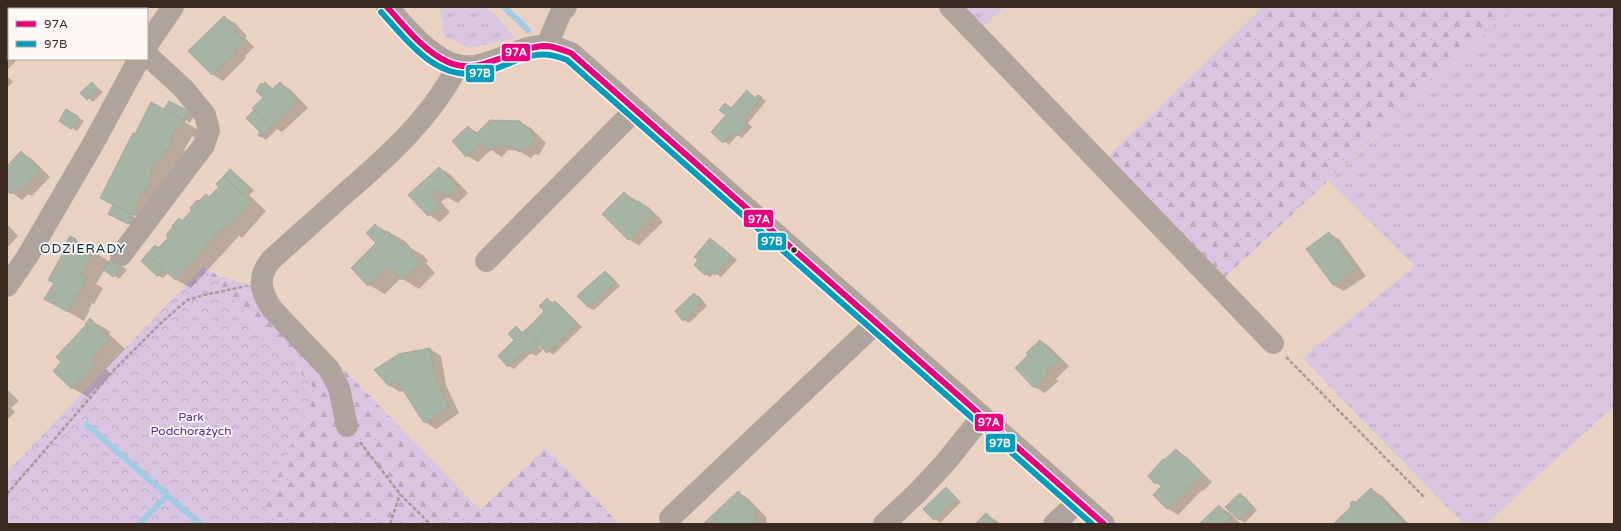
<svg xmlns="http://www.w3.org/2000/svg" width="1621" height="531" font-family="'Varela Round',sans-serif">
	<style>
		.grass { fill: url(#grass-tufts) }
		.forest { fill: url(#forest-firs) }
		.park { fill: url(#park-crowns) }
		.shadow { fill: #0003; fill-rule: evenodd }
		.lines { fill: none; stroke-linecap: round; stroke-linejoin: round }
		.stream { stroke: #a2cce5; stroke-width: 6 }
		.building { fill: #a6b4a7; stroke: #a6a79c }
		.path { stroke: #a59b93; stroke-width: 2.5; stroke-dasharray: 4 2; stroke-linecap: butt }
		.minor { stroke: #aea49d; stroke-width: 22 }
		.bus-1-casing { stroke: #fdf9f6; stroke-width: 9 }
		.bus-2-casing { stroke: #fdf9f6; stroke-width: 9 }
		.bus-1 { stroke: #e5007d; stroke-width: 6 }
		.bus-2 { stroke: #069cbc; stroke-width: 6 }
		.bus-dot { fill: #3a291e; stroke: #fdf9f6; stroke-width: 1.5 }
		.labels { text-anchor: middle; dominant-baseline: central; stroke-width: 3.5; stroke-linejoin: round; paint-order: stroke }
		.park-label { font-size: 12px; fill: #522d8a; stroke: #fdf9f6 }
		.neighbourhood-label { font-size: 13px; letter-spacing: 1px; fill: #063147; stroke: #fdf9f6 }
		.line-badge { stroke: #fdf9f6; stroke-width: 1.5 }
		.badge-label { font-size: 11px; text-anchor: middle; font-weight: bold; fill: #fff }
	</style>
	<defs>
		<pattern id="grass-tufts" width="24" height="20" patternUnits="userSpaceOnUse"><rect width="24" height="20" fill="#d9c4e1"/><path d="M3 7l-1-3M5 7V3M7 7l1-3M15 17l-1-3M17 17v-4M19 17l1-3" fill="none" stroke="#bba8c1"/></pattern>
		<pattern id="forest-firs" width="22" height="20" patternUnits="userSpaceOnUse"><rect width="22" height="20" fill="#d9c4e1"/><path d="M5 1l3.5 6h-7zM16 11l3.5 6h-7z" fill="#bba8c1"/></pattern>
		<pattern id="park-crowns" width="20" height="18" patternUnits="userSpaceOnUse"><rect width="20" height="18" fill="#d9c4e1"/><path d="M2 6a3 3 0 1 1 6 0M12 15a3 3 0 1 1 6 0" fill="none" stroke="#bba8c1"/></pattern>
	</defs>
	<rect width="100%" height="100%" fill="#e9d2c1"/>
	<path class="grass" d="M440,7H487L516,38L469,48L444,36Z
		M962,7H1004L983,27Z
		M1513,7H1614V406L1486,524H1464L1302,358L1415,266L1329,181Z"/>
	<path class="forest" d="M1263,7H1513L1223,279L1106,158Z
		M203,267L219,276L269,292L480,510L546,448L619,524H7V474Z"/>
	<path class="park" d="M203,267L315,389L258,524H7V472Z"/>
	<path class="shadow" d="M224,17L235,23L247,36L245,38L254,47L245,56L246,58L223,81L212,74Z
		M7,52L9,54V59H14L16,61L7,70Z
		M7,76L13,82L7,88Z
		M92,83L103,92L93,102L82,93Z
		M265,83L274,89L280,83L291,90L308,108L282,132L277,129L266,140L259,135L262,132L265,98L263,86Z
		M747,92L756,98L759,96L766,101L748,123L752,127L742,138L737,135L729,145L712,132Z
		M170,102L194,115L190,123L186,120L185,122L200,131L196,138L192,136L184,150L187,152L176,169L173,167L165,181L133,226L109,213L114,205L135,135L170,114ZM116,205L137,217L136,218L116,207Z
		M67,110L84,121L77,131L60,121Z
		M520,122L531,128L546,143L539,155L535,154L531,158L519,151L508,150L502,157L491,150L478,162L467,156L468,127L478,133Z
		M21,153L32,159L50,177L32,196L28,194L22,200L7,189V167Z
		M439,168L450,174L468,193L458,203L447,197L441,202L450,212L440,222L429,215L409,195Z
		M231,170L254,190L249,195L266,211L242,238L239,236L191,288L175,279L169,272L163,278L157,275L155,247L159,249L170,238L180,219L183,221L200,202L210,197L220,187Z
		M624,193L650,208L663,222L639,245L628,239Z
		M7,224L18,236L7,248Z
		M375,225L405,241L412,249L423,255L428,261L426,263L435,273L419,289L401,278L385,294L369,285L378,243Z
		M1329,233L1340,240L1366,276L1344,291L1333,285Z
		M71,237L110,262L118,263L127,270L119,279L105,269L96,284L103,288L94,304L92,303L89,309L90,310L84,321L46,299L55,283L70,244Z
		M711,239L737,260L721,277L714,273L710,277L705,274Z
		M605,272L610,275L620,286L594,310L588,307Z
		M695,294L700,297L707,306L689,323L684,320Z
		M547,299L554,303L555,302L560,305L582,327L553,355L540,344L538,346L543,350L536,356L531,353L514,369L509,366L499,356L516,340V328L524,333L546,311Z
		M90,320L106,329L110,332L109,334L125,349L106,369L111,374L97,389L95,388L88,397L72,388L63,362Z
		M1041,341L1051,348L1069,366L1056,379L1058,381L1045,393L1034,387Z
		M430,349L441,356L446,385L459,413L436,429L425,422L403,390L400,392L389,385Z
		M7,389L19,401L11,408L15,412L7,420Z
		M1176,450L1187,457L1212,482L1203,491L1202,490L1178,515L1167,508L1163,487L1156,483Z
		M946,489L951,492L961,502L940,523L925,509Z
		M1371,489L1382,496L1409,524H1334Z
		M738,492L749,499L766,517L767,524H707Z
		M1240,494L1245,497L1257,510L1245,523L1240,520L1227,507Z
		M1219,507L1230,513L1241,524H1201Z
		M986,515L997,521L1000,524H977Z"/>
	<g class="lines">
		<path class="stream" d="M504,7L528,30
			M87,425L167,495L139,524
			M167,495L200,524"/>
	</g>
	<path class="building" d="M224,16L236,29L234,31L244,40L234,50L236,52L212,75L188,51Z
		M92,82L98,89L87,100L80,93Z
		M265,82L272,89L280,82L298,101L271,127L252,108L263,98L256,91L261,83L262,85Z
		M747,90L755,98L758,95L762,97L743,119L748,123L737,136L732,133L723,143L711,132L726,115L719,110L725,103L731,108Z
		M169,101L189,111L184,120L164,109Z
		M151,102L184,120L179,130L176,128L169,140L172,142L167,152L165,151L160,160L157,159L150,171L153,173L148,182L150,183L145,192L143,191L136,204L138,205L133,215L100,198L133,133L135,134Z
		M66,109L79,117L71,129L59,121Z
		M254,110L271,127L260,137L258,135L260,132L246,118Z
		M490,120L520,121L536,137L532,141V145L528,149L524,148L519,152L512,146L496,145L490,151L482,142L466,157L452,141L468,126L476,134Z
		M21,151L40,170L20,190L17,187L11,194L7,191V166Z
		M439,167L458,186L447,198L438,189L431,195L440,205L428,216L408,195Z
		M230,169L249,187L242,194L224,176Z
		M224,176L251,202L225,229L223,227L175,280L147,254L155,245L158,248L168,238L166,235L173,227L172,226L179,218L182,221L192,210L190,208L197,200L199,201L206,194L209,197L219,187L216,184Z
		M624,192L636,204L639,201L653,215L628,240L602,214Z
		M113,205L133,215L128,224L108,214Z
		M375,224L385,234L388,231L404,247L407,245L413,251L410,253L420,263L402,280L388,266L368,286L351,268L376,243L366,233Z
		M1329,232L1356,269L1333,285L1306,249Z
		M70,236L76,239L75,240L94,251L81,274L87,278L77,296L76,295L74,299L75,300L68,312L44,299L54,283L48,280L68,244L66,243Z
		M710,238L732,256L715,275L709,270L705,275L694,265L698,260L694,257Z
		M147,254L164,269L157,276L141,261Z
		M112,258L122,266L113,277L103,269Z
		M605,271L615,283L588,307L577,296Z
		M694,293L702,302L683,321L675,311Z
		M547,298L552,303L555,301L577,324L547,353L535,341L545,332L535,321L544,311L539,306Z
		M90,318L109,339L90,360L95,365L81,381L79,379L72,389L53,371L61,362L56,357L86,325L85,324Z
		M535,321L545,332L534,342L538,347L530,354L526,350L508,367L498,356L514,340L508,334L516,326L522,333Z
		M1040,340L1059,360L1046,372L1048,374L1034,388L1015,368L1028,355L1026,353Z
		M430,348L435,377L449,407L424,423L397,381L389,386L374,370L399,354Z
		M1176,449L1202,475L1192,485L1191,484L1186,489L1187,490L1167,509L1153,495L1161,486L1157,482L1155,484L1148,476L1163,459L1164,460Z
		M946,487L957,499L934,520L923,509Z
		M1371,488L1405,524H1333L1351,507L1350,503L1353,501L1356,502Z
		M738,491L755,510L756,524H706L704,523Z
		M1240,493L1253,507L1239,520L1225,507Z
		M1219,505L1231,518L1227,523L1228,524H1199Z
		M986,513L997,524H975Z"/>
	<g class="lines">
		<path class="path" d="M1286,357L1424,497
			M360,442L400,494L430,524
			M7,494L114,370L161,323L187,300L204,295L242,287
			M390,524L400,494"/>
		<path class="minor" d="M387,7C406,27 423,50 448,62C482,78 512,45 545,46C555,46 563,50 571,53L1104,524
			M950,7L1273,343
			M147,45L173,7
			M547,45L561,12L566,7
			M121,255L204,145L209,130L205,115L184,89L147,55
			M486,261L635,110
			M7,286L27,257L94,142L139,59
			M347,426L339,388L329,369L272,309C260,291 257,277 271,260C294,239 318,218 341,197C385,159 432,118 458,65
			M670,518L876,323
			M884,524L918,492L945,463L982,417
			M1054,524L1078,502"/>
		<g class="bus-1-casing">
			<path id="bus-1" d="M387,7C405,26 423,51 448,62C481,77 511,47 545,46C554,46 563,50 571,53L1104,524"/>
		</g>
		<g class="bus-2-casing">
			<path id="bus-2" d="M381,12C406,39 432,76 472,74C485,74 498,68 510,63C532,54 545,51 567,60L1092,524"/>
		</g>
		<use href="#bus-1" class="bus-1"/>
		<use href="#bus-2" class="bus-2"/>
	</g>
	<circle class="bus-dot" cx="794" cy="250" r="3.5"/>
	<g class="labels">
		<g class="park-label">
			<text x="191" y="417">Park<tspan x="191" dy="14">Podchorążych</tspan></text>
		</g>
		<g class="neighbourhood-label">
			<text x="83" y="249">ODZIERADY</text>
		</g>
	</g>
	<g class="line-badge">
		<rect x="501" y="43" width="30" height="19" rx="4" fill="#e5007d"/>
		<rect x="465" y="64" width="30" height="19" rx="4" fill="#069cbc"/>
		<rect x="743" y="209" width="31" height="19" rx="4" fill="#e5007d"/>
		<rect x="757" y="232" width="30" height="19" rx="4" fill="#069cbc"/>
		<rect x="974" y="413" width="30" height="19" rx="4" fill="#e5007d"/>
		<rect x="985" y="433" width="31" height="20" rx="4" fill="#069cbc"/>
	</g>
	<g class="badge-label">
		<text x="516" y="56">97A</text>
		<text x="480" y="77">97B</text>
		<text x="759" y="223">97A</text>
		<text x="772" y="245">97B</text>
		<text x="989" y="426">97A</text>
		<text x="1000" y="447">97B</text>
	</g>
	<rect width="1621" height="531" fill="none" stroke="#3a291e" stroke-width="16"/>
	<rect x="8" y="8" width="140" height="52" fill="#fdf9f6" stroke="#afa6a0"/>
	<rect x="16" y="21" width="20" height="6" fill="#e5007d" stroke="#afa6a0"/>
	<text x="44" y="28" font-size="12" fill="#3a291e">97A</text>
	<rect x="16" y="41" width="20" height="6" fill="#069cbc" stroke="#afa6a0"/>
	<text x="44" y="48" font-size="12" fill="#3a291e">97B</text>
</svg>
